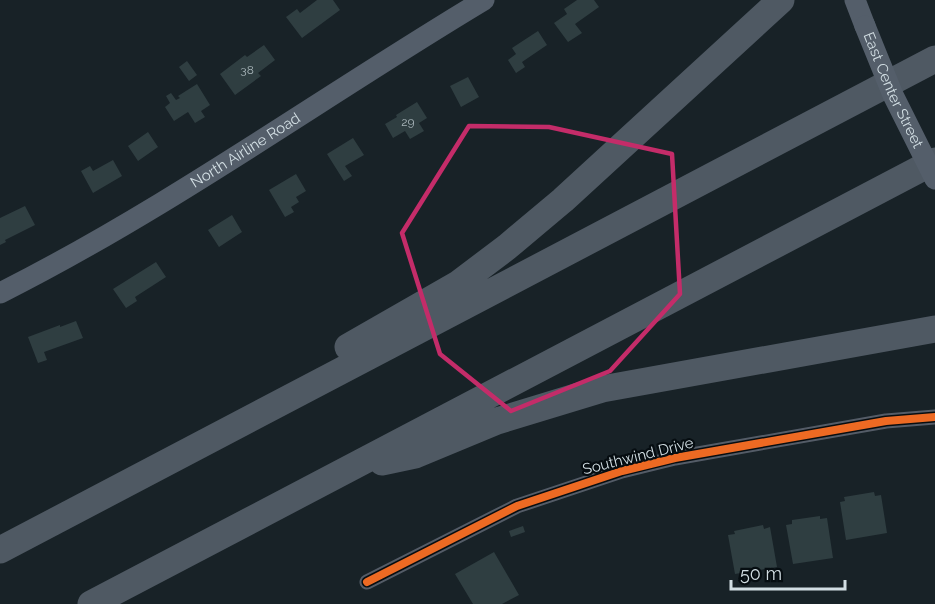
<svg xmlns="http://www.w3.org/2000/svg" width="935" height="604" font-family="Raleway,sans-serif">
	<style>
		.building { fill: #2f3e41 }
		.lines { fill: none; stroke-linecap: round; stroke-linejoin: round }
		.minor { stroke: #545c67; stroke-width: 15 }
		.secondary { stroke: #545e6a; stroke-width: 21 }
		.motorway { stroke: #4f5963; stroke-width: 27 }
		.secondary-bridge { stroke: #545e6a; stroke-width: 21 }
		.cycleway-casing { stroke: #060d11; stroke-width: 11 }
		.cycleway { stroke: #ed6a23; stroke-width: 8 }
		.marked { fill: none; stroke: #c42c69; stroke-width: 4.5; stroke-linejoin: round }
		.labels { text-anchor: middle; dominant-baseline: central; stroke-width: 4.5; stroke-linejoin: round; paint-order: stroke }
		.number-label { font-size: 12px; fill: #a9b6ba }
		.street-label { font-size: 15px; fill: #d2dee3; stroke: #060d11 }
	</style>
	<rect width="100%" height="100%" fill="#182227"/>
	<path class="building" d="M317,0H333L340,10L302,38L286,17L297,9L300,13Z
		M577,0H594L599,7L575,24L582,33L568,42L554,23L567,14L564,9Z
		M538,31L547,45L522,62L525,67L516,73L508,60L516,54L512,48Z
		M264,45L275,60L258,73L261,76L235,95L220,74L245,55L247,57Z
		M187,61L197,75L189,81L179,67Z
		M468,77L479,97L461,107L450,86Z
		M197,84L210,105L201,111L205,117L195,123L188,112L174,121L165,107L170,103L166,96L171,93L176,100L180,98L178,96Z
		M417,102L427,118L419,123L424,131L410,139L405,131L393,138L385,124L397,117L396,115Z
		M148,132L158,147L138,161L128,146Z
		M353,138L364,155L345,166L352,176L344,181L327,154Z
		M113,160L122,176L93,193L81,171L90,166L93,171Z
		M296,174L306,191L296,197L299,202L291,207L294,212L285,217L269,190Z
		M25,206L35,225L5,240L6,242L0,245V218Z
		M232,215L242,232L219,247L208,230Z
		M156,262L166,277L135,297L137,301L126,308L113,289Z
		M76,321L83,338L44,352L47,360L38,363L28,337L60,325V327Z
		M874,492L875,496L881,495L887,533L846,540L840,502L845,501L844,497Z
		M820,516V519L827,518L833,558L793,564L786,525L792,524V520Z
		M763,525L764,529L770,527L777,567L735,574L728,535L735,534L734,531Z
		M523,526L525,532L511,537L509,531Z
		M494,552L519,595L502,604H473L455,574Z"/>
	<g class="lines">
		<path class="minor" d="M367,582L517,506L622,471L675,458L886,421L935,417"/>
		<g class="secondary">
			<path d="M855,0L865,26"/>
			<path id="s1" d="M0,293C169,208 322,97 484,0"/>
		</g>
		<path class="motorway" d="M348,347L458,284L507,247L563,200L781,0
			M382,462L415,455L497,421L602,389L935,329
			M0,550L935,59
			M91,604L935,161"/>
		<path class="secondary-bridge" id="s2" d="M865,26L893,95L935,179"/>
		<g class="cycleway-casing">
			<path id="cycleway" d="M367,582L517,506L622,471L675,458L886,421L935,417"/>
		</g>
		<use href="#cycleway" class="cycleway"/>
	</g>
	<path class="marked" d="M469,126L549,127L672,154L680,294L610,371L511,411L440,354L402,233Z"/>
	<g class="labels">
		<g class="number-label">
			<text x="247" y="70">38</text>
			<text x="408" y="122">29</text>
		</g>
		<g class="street-label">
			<text stroke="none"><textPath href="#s2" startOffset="70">East Center Street</textPath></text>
			<text stroke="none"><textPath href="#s1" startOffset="284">North Airline Road</textPath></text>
			<text transform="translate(638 456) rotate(-14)">Southwind Drive</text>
		</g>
	</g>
	<path d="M731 580v9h114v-9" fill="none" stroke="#d2dee3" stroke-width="3"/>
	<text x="740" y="580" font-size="18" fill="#d2dee3" stroke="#060d11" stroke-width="4.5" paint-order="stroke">50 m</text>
</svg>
